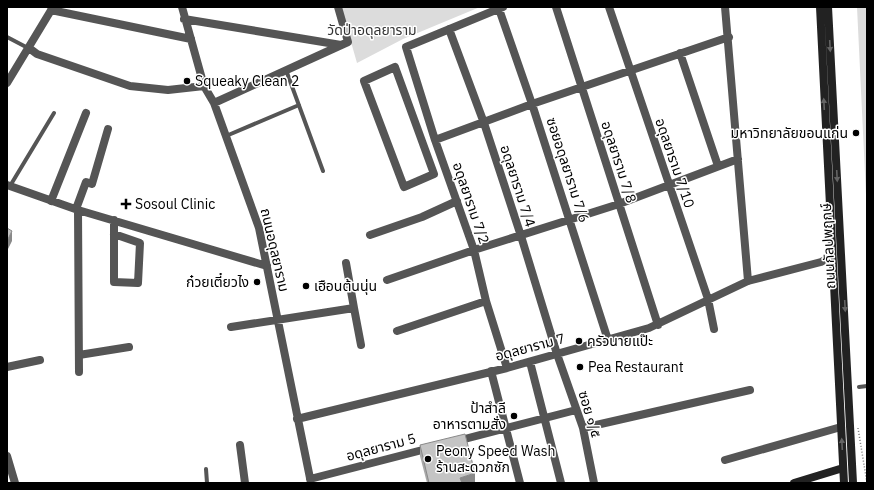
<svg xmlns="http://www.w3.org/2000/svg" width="874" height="490" font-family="'IBM Plex Sans','Noto Sans Thai',sans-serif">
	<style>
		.green { fill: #dcdcdc }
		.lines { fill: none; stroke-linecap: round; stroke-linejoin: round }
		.path { stroke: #777; stroke-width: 1.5; stroke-dasharray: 1 2; stroke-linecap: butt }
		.lane { stroke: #555; stroke-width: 4 }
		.street { stroke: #555; stroke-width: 8 }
		.secondary { stroke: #222; stroke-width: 8 }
		.wall { fill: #a9a9a9 }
		.shaded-wall { fill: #898989 }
		.building { fill: #c4c4c4; stroke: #898989 }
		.oneway { fill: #646464 }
		.poi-dot { fill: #000; stroke: #fff; stroke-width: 1.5 }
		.labels { text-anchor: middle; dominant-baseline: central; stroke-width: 3; stroke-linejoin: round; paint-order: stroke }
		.park-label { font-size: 14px; fill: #333; stroke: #fff }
		.poi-label { font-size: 14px; fill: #000; stroke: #fff; text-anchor: start }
		.street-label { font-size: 14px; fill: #000; stroke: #fff }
	</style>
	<rect width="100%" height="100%" fill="#fff"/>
	<path class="green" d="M341,7H480L403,39L357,63Z
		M857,7H867V195H866Z"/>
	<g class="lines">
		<path class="path" d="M858,428L867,483"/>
		<path class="lane" d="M7,37L28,48
			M286,70L323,171
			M226,136L299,105
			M10,186L54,113
			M859,387L867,386
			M206,469L207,483"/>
		<path class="street" d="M182,7L204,86L214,103L259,228L311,483
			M503,7L406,47L435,140L474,250L486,301L507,368
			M556,7L658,325
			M609,7L708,299L714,329
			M725,7L748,281
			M499,9L532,104L608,340
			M51,10L191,39
			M184,19L341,45
			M449,29L484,123L521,236L557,354L583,428L594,483
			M29,48L37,54L130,86L168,90L204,86
			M680,53L718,166
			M395,67L434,174L404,187L364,81Z
			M7,83L53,7
			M214,103L348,42L338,7
			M435,140L532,104L729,37
			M7,185L78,210L267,266
			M51,201L86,113
			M76,209L86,182L92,184L108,129
			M78,210L79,372
			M114,234L140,243L138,283L114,282V220
			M370,235L422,217L457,201
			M387,280L474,250L619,204L738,159
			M354,308L361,345
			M231,327L354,308L346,263
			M397,331L486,301
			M79,355L129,347
			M530,362L561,483
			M7,367L40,360
			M491,371L520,483
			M297,419L507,368L649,328L748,281L821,262L831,257
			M583,428L750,390
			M457,441L576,410
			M240,445L245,483
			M7,456L15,483
			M725,460L841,427
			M310,479L430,448"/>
		<path class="secondary" d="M820,7L844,483
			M828,7L853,483
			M794,483L843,468"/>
	</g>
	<path class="wall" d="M420,445L475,483H427L420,456Z"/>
	<path class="shaded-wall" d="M12,231V241L7,251V241Z
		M475,473V483H460V478Z"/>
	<path class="building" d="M7,228L12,231L7,241Z
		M465,434L475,473L460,478L462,483H429L420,445Z"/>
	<defs><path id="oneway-solid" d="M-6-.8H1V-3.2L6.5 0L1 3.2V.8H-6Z"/></defs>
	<g class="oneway">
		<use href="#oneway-solid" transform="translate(830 46) rotate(87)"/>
		<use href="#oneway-solid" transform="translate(824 104) rotate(-93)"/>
		<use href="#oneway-solid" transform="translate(837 176) rotate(87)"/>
		<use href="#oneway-solid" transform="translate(845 306) rotate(87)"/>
		<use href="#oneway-solid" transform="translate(842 444) rotate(-93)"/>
	</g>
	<g class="poi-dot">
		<circle cx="187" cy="81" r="4"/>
		<circle cx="856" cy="133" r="4"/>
		<path d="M124 198h4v4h4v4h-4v4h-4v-4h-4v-4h4z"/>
		<circle cx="257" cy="282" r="4"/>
		<circle cx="306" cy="286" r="4"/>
		<circle cx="579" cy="341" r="4"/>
		<circle cx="580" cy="367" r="4"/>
		<circle cx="514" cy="416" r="4"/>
		<circle cx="428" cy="459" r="4"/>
	</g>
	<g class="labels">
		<g class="park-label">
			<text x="372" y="30">วัดป่าอดุลยาราม</text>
		</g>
		<g class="poi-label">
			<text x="195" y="81">Squeaky Clean 2</text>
			<text x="848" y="133" text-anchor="end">มหาวิทยาลัยขอนแก่น</text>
			<text x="135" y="204">Sosoul Clinic</text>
			<text x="249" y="282" text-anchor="end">ก๋วยเตี๋ยวไง</text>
			<text x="314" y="286">เฮือนต้นนุ่น</text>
			<text x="587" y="341">ครัวนายแป๊ะ</text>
			<text x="588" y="367">Pea Restaurant</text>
			<text x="506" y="408" text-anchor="end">ป้าสำลี<tspan x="506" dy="16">อาหารตามสั่ง</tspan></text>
			<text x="436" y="451">Peony Speed Wash<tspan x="436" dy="16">ร้านสะดวกซัก</tspan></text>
		</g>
		<g class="street-label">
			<text transform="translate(619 162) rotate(72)">อดุลยาราม 7/8</text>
			<text transform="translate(675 163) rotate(71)">อดุลยาราม 7/10</text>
			<text transform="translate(568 170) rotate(72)">ซอยอดุลยาราม 7/6</text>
			<text transform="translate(518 186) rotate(72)">อดุลยาราม 7/4</text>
			<text transform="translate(471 203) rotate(71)">อดุลยาราม 7/2</text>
			<text transform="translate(828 246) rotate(-93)">ถนนกัลปพฤกษ์</text>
			<text transform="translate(275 250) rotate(77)">ถนนอดุลยาราม</text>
			<text transform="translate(530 347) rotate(-15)">อดุลยาราม 7</text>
			<text transform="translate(590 414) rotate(73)">ซอย ๑/๕</text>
			<text transform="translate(381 447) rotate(-15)">อดุลยาราม 5</text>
		</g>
	</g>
	<rect width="874" height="490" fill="none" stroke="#000000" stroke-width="16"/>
</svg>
